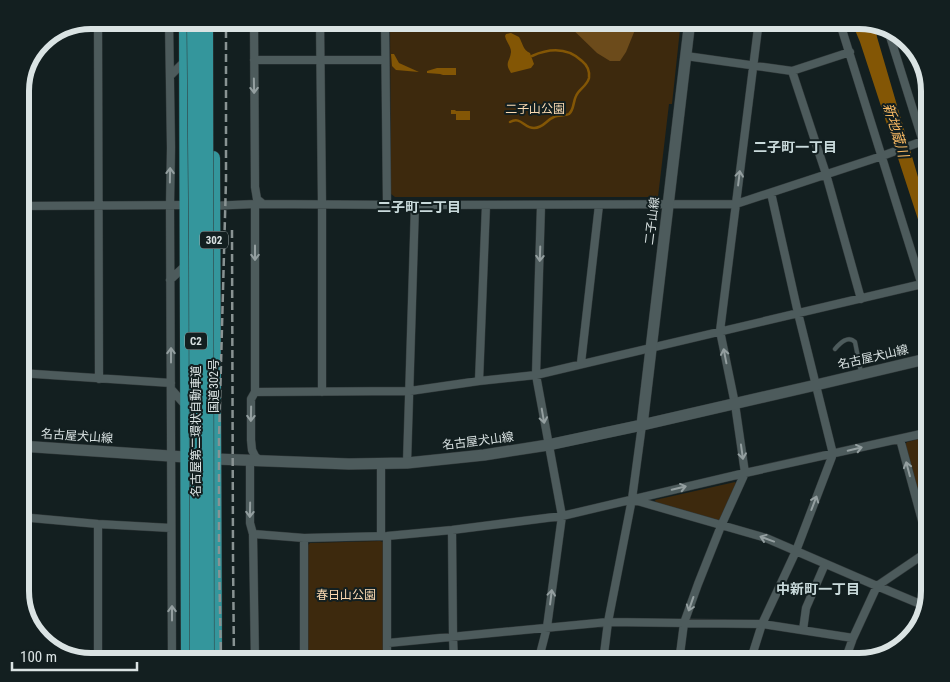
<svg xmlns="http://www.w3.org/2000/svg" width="950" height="682" font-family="'Roboto Condensed','Noto Sans JP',sans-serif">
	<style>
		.green { fill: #3d290d }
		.forest { fill: #6c4b1b }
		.water { fill: #835605 }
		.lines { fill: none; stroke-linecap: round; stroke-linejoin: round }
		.stream { stroke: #835605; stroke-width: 2.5 }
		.lane-casing { stroke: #31393a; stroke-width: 5 }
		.street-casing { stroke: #31393a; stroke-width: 9 }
		.secondary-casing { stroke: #31393a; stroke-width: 12 }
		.highway-casing { stroke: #31393a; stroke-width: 15 }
		.lane { stroke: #4d5b5c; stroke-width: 4 }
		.street { stroke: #4d5b5c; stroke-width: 8 }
		.secondary { stroke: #4d5b5c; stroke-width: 11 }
		.highway { stroke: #34969c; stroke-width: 14 }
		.rail { stroke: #899393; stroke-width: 2.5; stroke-dasharray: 8 4; stroke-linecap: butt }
		.highway-bridge-casing { stroke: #31393a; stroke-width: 15; stroke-linecap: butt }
		.highway-bridge { stroke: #34969c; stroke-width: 14 }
		.oneway { stroke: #949fa0 }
		.labels { text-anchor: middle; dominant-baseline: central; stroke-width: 4; stroke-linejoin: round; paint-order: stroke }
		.shield { fill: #131f20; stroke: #9ea8a8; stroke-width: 1 }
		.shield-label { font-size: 11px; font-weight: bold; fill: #dae3e3 }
		.park-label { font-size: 12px; fill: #fadab2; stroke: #131f20 }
		.street-label { font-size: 12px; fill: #dae3e3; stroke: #131f20 }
		.water-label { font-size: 14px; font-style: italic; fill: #fabb64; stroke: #131f20 }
		.neighbourhood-label { font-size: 14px; font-weight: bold; fill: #c9dadb; stroke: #131f20 }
		.rim { fill: none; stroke: #dae3e3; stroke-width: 6 }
	</style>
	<rect width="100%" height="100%" fill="#131f20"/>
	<path class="green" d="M390,20H681L672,104H669L658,197H395L391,194Z
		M930,436V539L905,445L907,442Z
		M735,482L737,484L721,519L717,521L656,503L655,500Z
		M380,541L383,542L384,653L381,655H311L308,653V545L310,543Z"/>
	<path class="forest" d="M563,20H639L626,52L620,61H610L597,53Z"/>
	<path class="water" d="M852,20H859L875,25L877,37L930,218V256L860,42L855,30Z
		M511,33L519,37C523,44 523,50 530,53L534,64L531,68L511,73C504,62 510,62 511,52C511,46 506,42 505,36L506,34Z
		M391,54H394L399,63L419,72L396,70L392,66Z
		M437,68H456V75H443L440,74L427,73V71Z
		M451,110H455L456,111H470V120H456V114H451Z"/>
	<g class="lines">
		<path class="stream" d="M510,122C521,116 524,128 534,128C544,128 546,120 554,117C558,115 565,116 569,114C574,110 573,102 576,96C579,89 587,86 589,78C590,70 587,65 582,61C567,47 550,48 532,56"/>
		<g class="lane-casing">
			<path id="lane" d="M835,349C840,343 848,335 855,342L861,372
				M848,652L874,657"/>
		</g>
		<g class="street-casing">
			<path id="street" d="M98,20L99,379
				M169,20L171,148L170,206L172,662
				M254,20L255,187L257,199L263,204
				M320,20L322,205V392
				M385,20L387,205
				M839,20L930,311
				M79,25L102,20
				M888,30L930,164
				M686,56L792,71L826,174L861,299
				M254,60H385
				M792,71L850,52
				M170,76L186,60
				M919,126L930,124
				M255,204V392L251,399V440L252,450L255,456L260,461
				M20,206L188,205
				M210,206L255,204L415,205L736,204L882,156L923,141
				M20,231L24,206L25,77
				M170,280L187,264
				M581,363L599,205
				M20,373L171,383
				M479,381L486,205
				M171,389L187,407
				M255,392L410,391L479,381L536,375L922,284
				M900,439L930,550
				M250,461V523L253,534L255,662
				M407,463L415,205
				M634,500L766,538L877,586L925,606
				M20,517L98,524L171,528
				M98,524V662
				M452,530L453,637L454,662
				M253,534L304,538L387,536L452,530L562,516L745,473L930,432
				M381,536V463
				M387,536V662
				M803,630L806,608L825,564
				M388,643L608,622L762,624L853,638
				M98,656L172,657
				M255,657L304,658L322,660L387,659
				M304,658V538
				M538,662L547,627L562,516L536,375L541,205
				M603,662L608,622L632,499L642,425
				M679,662L684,623L698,584L721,526L745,473L735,404L720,331L759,20
				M750,662L762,624L796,551L833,454L798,313L771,193
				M845,662L848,652L853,638L877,586L930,550"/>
		</g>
		<g class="secondary-casing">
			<path id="secondary" d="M642,425L690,20
				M20,446L215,459L349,464L407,463L484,455L548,445L642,425L816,385L930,358"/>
		</g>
		<g class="highway-casing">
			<path id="highway" d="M186,20L188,662
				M213,158L215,662"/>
		</g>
		<use href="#lane" class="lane"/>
		<use href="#street" class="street"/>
		<use href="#secondary" class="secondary"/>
		<use href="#highway" class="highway"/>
		<path class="rail" d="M232,230L233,557L234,662
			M221,662L219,557V438L226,180V20"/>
		<g class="highway-bridge-casing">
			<path id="highway-bridge" d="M194,20L196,256L197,662
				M206,20L207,662"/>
		</g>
		<use href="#highway-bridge" class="highway-bridge"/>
	</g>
	<defs><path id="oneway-shaft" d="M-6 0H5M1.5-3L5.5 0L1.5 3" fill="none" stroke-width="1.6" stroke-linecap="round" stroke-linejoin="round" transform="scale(1.25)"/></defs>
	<g class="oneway">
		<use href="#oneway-shaft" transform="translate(254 86) rotate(89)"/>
		<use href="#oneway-shaft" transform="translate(170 175) rotate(-89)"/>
		<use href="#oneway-shaft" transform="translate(739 178) rotate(-83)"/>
		<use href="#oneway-shaft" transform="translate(255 253) rotate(90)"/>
		<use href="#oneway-shaft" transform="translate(540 254) rotate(92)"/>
		<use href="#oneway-shaft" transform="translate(171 355) rotate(-90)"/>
		<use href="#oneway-shaft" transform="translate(725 356) rotate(-101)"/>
		<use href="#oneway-shaft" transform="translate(251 414) rotate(91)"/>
		<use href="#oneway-shaft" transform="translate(543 416) rotate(80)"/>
		<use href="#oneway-shaft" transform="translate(855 449) rotate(-13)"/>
		<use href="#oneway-shaft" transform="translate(742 452) rotate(82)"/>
		<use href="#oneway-shaft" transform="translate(908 469) rotate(-105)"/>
		<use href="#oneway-shaft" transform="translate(679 488) rotate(-13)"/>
		<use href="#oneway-shaft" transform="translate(814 503) rotate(-69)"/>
		<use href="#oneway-shaft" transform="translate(250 510) rotate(91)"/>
		<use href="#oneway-shaft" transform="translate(767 539) rotate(-160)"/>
		<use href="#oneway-shaft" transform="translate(551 597) rotate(-83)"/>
		<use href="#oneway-shaft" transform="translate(691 604) rotate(109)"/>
		<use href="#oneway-shaft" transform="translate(172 613) rotate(-90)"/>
	</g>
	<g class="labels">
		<g class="shield">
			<rect x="200" y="231.5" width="28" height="17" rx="4"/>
			<rect x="185" y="332.5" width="22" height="17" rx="4"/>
		</g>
		<g class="shield-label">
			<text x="214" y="240">302</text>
			<text x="196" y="341">C2</text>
		</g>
		<g class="park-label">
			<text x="535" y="109">二子山公園</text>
			<text x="346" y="595">春日山公園</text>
		</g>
		<g class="street-label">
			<text transform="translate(652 221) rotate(-83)">二子山線</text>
			<text transform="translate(873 357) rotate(-13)">名古屋犬山線</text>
			<text transform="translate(214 386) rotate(-90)">国道302号</text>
			<text transform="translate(196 431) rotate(-90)">名古屋第二環状自動車道</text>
			<text transform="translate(77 436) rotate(4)">名古屋犬山線</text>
			<text transform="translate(478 441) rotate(-7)">名古屋犬山線</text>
		</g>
		<g class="water-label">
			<text transform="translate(896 130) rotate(73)">新地蔵川</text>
		</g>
		<g class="neighbourhood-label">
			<text x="795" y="147">二子町一丁目</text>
			<text x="419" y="207">二子町二丁目</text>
			<text x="818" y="589">中新町一丁目</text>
		</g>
	</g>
	<path d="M0 0H950V682H0ZM91 29H859A62 62 0 0 1 921 91V591A62 62 0 0 1 859 653H91A62 62 0 0 1 29 591V91A62 62 0 0 1 91 29Z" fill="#131f20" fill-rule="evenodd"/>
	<path class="rim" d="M91 29H859A62 62 0 0 1 921 91V591A62 62 0 0 1 859 653H91A62 62 0 0 1 29 591V91A62 62 0 0 1 91 29Z"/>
	<path d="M12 662v8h125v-8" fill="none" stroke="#dae3e3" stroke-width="2.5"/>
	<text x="20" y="662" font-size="15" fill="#dae3e3" stroke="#131f20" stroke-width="4" paint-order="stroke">100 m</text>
</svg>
